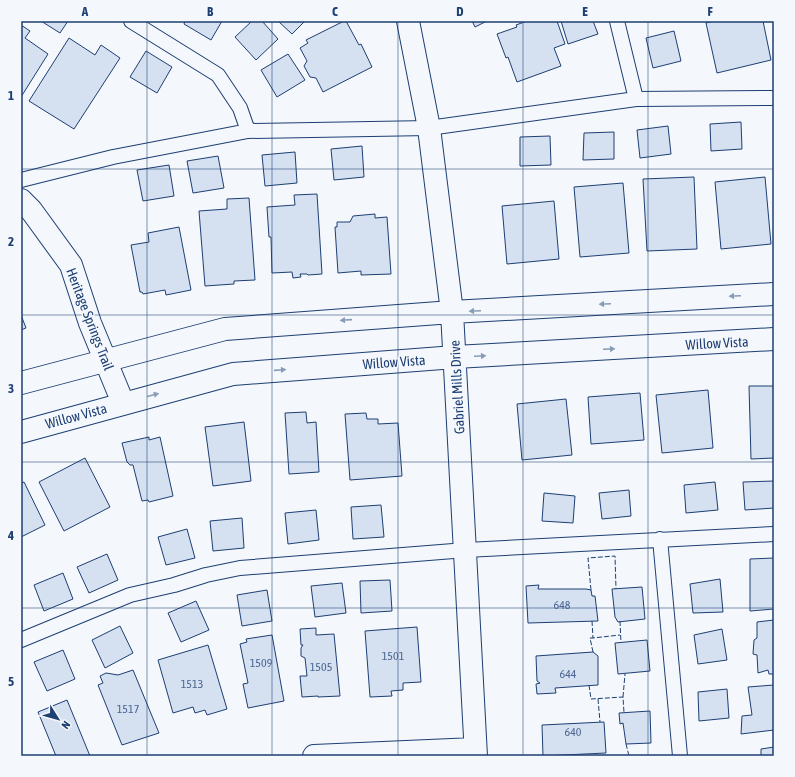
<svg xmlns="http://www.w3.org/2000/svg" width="795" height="777" font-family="'Asap Condensed',sans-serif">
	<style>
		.building { fill: #d5e0f0; stroke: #1d3f73 }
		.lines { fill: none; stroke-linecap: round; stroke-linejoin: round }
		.service-casing { stroke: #1d3f73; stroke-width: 16 }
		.minor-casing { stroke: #1d3f73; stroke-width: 24 }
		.service { stroke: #f4f7fb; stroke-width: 14 }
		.minor { stroke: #f4f7fb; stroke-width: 22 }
		.fence { stroke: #1d3f73; stroke-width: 1; stroke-dasharray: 5 2; stroke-linecap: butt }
		.oneway { fill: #889bb7 }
		.grid { fill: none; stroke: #1d3f73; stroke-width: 1; stroke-opacity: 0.55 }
		.labels { text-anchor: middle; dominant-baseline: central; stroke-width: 3; stroke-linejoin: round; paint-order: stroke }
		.number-label { font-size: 12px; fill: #4b6792 }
		.street-label { font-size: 14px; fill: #1d3f73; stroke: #f4f7fb }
		.neatline { fill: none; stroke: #1d3f73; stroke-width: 1.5 }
		.grid-label { font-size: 13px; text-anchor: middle; font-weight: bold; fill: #1d3f73 }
	</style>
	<rect width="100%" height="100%" fill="#f4f7fb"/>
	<path class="building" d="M41,21H68L60,33Z
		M185,21H222L211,40L184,24Z
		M252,21H262L278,39L256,60L235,37Z
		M278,21H305L292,34Z
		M344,21H346L359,45L361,44L372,67L323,92L316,78L310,77L304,66L307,61L300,48L308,43L306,40Z
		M472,21H487L475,27Z
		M527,21H557L565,44L554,48L561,66L517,82L508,57L506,58L497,34L517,27L516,25Z
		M561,21H593L598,34L568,44Z
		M713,21H763L771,60L717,73L706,23Z
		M21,25L30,31L25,38L48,54L21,97Z
		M674,31L681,61L653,68L646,38Z
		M69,38L95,55L101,45L120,58L74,129L29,101Z
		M146,51L172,67L157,93L130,77Z
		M288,54L305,80L277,97L261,70Z
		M741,122L742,149L711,151L710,124Z
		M668,126L671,154L640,158L637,130Z
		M614,132V159L583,160L584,133Z
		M550,136L551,165L520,166V137Z
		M362,146L364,177L334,180L331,149Z
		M295,152L297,183L265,186L262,155Z
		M218,156L224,188L193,193L187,161Z
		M169,165L174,196L143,201L137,170Z
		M694,177L697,249L647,251L643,179Z
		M765,177L771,244L721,249L715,182Z
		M623,183L629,253L580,257L574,187Z
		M317,194L322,274L308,275L307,274H300L301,277L293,278L292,272L272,273L271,237H269L267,207L295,205L294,195Z
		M249,198L255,280L234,281V284L205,286L199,211L227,209V199Z
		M554,201L559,259L507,264L502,206Z
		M375,214V218L387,217L391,274L361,275V271L338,273L335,227H337V222H350L353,216Z
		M179,227L191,290L166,295L165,290L143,294L142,292H140L131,245L149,242L148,233Z
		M21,315L26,328L21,330Z
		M749,386H774V458L751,459Z
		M708,390L713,448L662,453L656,395Z
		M640,393L644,440L591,444L588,397Z
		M566,399L572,455L522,460L517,404Z
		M306,412L307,423L316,422L319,472L289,474L285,413Z
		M366,413L367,419H378V424L398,423L402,476L350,480L345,414Z
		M244,422L251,481L213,486L205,427Z
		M149,437V440L160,437L173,496L149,502L148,500L142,501L133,465H130L127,462L122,443Z
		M85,458L110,507L64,531L39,482Z
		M774,481V508L745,510L743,482Z
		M24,482L45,525L21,537V483Z
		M715,482L718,510L686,513L684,485Z
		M629,490L631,516L602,519L599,493Z
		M544,493L575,496L573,523L542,521Z
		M381,505L384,537L353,539L351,507Z
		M316,510L319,540L288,544L285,513Z
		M242,518L244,548L213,551L210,521Z
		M187,529L195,558L166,565L158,537Z
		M107,554L118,580L89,593L77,567Z
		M774,558V609L750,611V559Z
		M63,573L73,599L44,611L34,585Z
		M720,579L723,612L693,613L690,584Z
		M390,580L392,611L361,613L360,581Z
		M342,583L346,613L315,617L311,586Z
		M539,585L538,589H586L591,590L592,596H595L598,621L528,623L526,586Z
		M642,587L645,619L618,622L615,617L612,589Z
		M267,590L272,621L242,626L237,595Z
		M196,601L209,630L181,642L168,613Z
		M774,620V674H769L768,670L758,673L757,655L753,654L754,640L757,638V622Z
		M120,626L133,653L105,668L92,640Z
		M417,627L421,682L403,683V690L391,691L392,696L370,697L365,631Z
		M316,628V635L334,634L340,696L318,697V696L302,697L300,676H307L305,658L301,656V648L303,645H301L300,629Z
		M722,629L727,660L698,664L694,635Z
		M272,635L284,701L248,708L243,684L248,683L240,644L247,642L246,639Z
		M647,640L650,671L618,674L615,643Z
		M208,645L227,709L207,715L205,710L195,713L193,707L173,713L158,660Z
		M63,650L75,679L47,691L34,662Z
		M593,652L598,656V685L555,688L556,693L537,694L536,684L540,683L537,681L536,656Z
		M133,670L159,733L122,745L98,685L103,683L100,676L106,673L118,675Z
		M774,685V730L741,734L742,716L752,715L748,687Z
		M727,689L729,718L699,721L698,692Z
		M67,700L90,756H56L38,712Z
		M650,711L651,743L626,744L623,723L620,724L619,713Z
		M604,722L606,753L543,756L542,725Z
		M774,747V756H761V749Z"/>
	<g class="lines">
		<g class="service-casing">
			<path id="service" d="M131,21L218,75L240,108L248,131
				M617,21L636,99
				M21,180L113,157L248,131L429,128L636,99L774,98
				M660,539L680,756
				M21,640L130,595L174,585L206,575L240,568L466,550L774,534"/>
		</g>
		<g class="minor-casing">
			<path id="minor" d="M408,21L429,128L452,312L476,756
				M21,200L31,210L71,265L90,323L123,403
				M21,383L225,329L452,312L774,294
				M21,432L233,374L455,357L774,339
				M314,756L475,749"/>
		</g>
		<use href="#service" class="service"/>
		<use href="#minor" class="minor"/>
		<path class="fence" d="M591,590L588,558L615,556L616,589
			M592,621L593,638L620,635
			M620,621L621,643
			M593,652L590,638H593
			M589,685L591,699L623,697L624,713
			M623,697L625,674
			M598,699L600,722
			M626,744L629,756"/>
	</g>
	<defs><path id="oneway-solid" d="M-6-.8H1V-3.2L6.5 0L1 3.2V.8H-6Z"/></defs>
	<g class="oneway">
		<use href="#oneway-solid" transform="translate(735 296) rotate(177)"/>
		<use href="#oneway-solid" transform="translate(605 304) rotate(177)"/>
		<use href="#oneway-solid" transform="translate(475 311) rotate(177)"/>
		<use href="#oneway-solid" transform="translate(346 320) rotate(176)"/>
		<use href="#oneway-solid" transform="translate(609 349) rotate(-3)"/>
		<use href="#oneway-solid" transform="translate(480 356) rotate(-3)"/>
		<use href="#oneway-solid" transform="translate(280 370) rotate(-4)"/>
		<use href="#oneway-solid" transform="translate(153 395) rotate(-15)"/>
	</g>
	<path class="grid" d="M147,21V756M272,21V756M398,21V756M523,21V756M648,21V756M21,169H774M21,315H774M21,462H774M21,608H774"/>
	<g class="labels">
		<g class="number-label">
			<text x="562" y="605">648</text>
			<text x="393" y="656">1501</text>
			<text x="261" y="663">1509</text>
			<text x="321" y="667">1505</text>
			<text x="568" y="674">644</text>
			<text x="192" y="684">1513</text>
			<text x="128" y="709">1517</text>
			<text x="573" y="732">640</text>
		</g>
		<g class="street-label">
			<text transform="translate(90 319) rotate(69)">Heritage Springs Trail</text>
			<text transform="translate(717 343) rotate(-3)">Willow Vista</text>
			<text transform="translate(394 362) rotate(-4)">Willow Vista</text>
			<text transform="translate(457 387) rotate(-93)">Gabriel Mills Drive</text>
			<text transform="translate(76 416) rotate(-15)">Willow Vista</text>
		</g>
	</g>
	<rect width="795" height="777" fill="none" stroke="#f4f7fb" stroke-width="44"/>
	<g transform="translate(58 719) rotate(127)" stroke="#f4f7fb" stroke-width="3" paint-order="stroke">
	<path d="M0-3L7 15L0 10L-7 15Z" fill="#1d3f73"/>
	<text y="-6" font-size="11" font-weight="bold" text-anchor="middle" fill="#1d3f73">N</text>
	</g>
	<rect x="22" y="22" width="751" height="733" class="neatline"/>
	<g class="grid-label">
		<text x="85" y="16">A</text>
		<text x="210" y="16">B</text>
		<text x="335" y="16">C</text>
		<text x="460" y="16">D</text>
		<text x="585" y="16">E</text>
		<text x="710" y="16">F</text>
		<text x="11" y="100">1</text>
		<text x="11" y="246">2</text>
		<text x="11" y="393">3</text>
		<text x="11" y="540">4</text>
		<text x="11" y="686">5</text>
	</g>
</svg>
